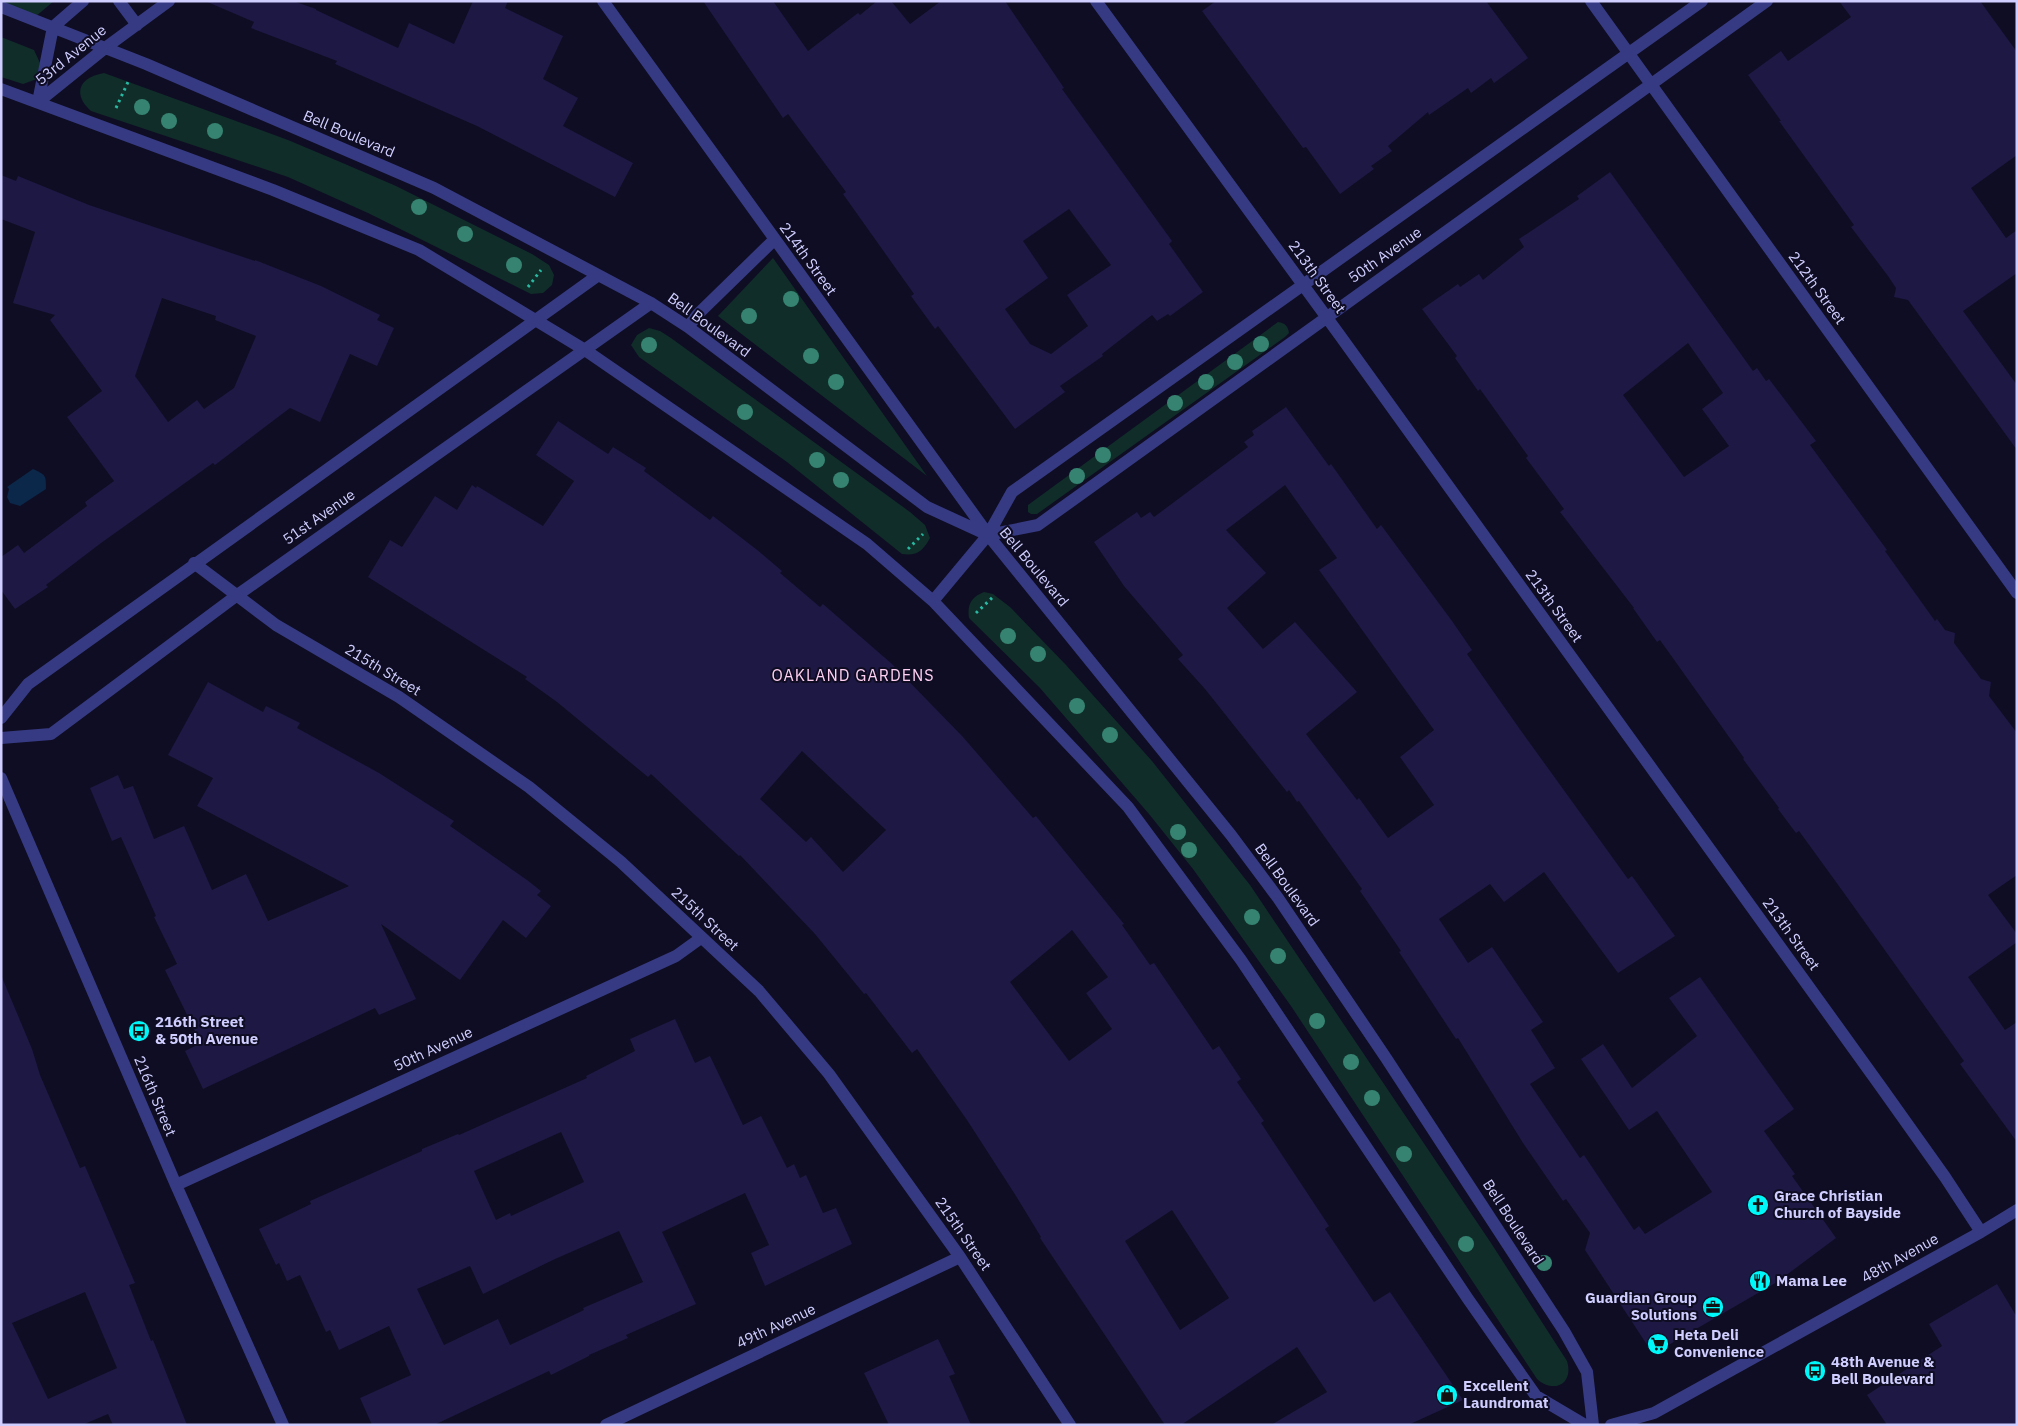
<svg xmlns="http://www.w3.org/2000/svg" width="2018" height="1426" font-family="'IBM Plex Sans',sans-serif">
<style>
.green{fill:#102d29}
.water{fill:#0b2749}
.building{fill:#1d1844;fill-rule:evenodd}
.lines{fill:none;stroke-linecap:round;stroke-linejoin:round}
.path{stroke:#29b8a2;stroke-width:3;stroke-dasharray:2.5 4;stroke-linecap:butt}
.minor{stroke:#363a83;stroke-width:12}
.tree{fill:#368372}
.labels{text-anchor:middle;stroke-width:4;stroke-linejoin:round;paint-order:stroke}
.street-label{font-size:15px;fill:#cfceff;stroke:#0f0d23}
.poi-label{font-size:15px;font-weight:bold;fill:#cfceff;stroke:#0f0d23;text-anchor:start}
.neighbourhood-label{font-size:16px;letter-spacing:1px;fill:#ffd0f2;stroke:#0f0d23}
</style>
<rect width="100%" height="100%" fill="#0f0d23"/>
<!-- green -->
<path class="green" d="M1 1H54L35 17Z
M1 37 34 50 40 63 37 79 23 84 1 77Z
M104 73 288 140 345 164 396 186 532 254 549 265 554 275 552 285 543 293 531 294 368 213 288 177 91 111C72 94 79 77 104 73Z
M773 258 927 476 718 316Z
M1278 322C1285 323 1288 326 1289 333L1285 337 1037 514H1031L1028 512V505Z
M649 328 660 331 671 338 910 512 925 525 930 538C923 551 917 556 902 554L787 462 639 357 631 345 637 335Z
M984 592 993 594 1010 607 1066 665 1152 761 1250 885 1491 1243 1567 1361C1574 1384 1554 1394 1537 1379L1291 1006 1193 869 1149 814 1040 688 969 618C967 605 971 597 984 592Z"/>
<!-- water -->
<path class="water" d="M33 469C46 475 46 475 46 489L20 506 10 503 7 497 9 489 7 487Z"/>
<!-- building -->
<path class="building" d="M205 1H293L316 9V10L398 48 409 23 454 44 473 1H508L505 8 563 36 543 79 578 98 563 126 633 163 615 197 477 126 335 64 337 61 251 28 254 22Z
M703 1H773L808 51 858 13 860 15 877 1H891L910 24 941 1H1005L1064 88 1062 89 1172 241 1169 244 1203 292 1170 316 1168 314 1157 321 1152 315 1102 354 1103 356 1060 386 1065 392 1015 429 938 326 935 329 911 296 914 294 843 194 846 192 788 114 783 118ZM1069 209 1111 265 1067 295 1088 326 1051 354 1030 344 1005 309 1048 278 1023 241Z
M1216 1H1486L1528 58 1494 83 1491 78 1471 93 1468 88 1429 115 1428 112 1388 146 1392 151 1371 166 1374 169 1340 194 1306 147 1303 148 1202 11Z
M1839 1H1980L2017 52V155L1971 188 2006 238 2017 230V273L1963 311 2017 385V450L1908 300 1894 297 1896 288 1888 276 1851 227 1854 225 1779 121H1781L1748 75 1781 51 1788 61 1851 17Z
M1610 172 1753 371 1757 368 1766 381 1769 379 1816 441 1810 445 1887 550 1885 551 1935 621 1937 619 1945 630 1955 633 1954 643 1981 679 1991 682 1989 696 2017 733V875L1988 895 2017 934V942L1968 977 2005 1030 2017 1022V1142L1960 1064 1964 1061 1844 893 1799 831 1796 833 1778 809 1779 808 1743 759 1744 758 1660 640 1657 642 1633 608H1634L1560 512 1564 509 1526 458 1528 456 1480 389 1478 391 1455 358 1457 356 1422 309 1458 284 1460 287 1479 274 1483 280 1524 247 1519 239 1579 199 1577 196ZM1688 343 1723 393 1702 409 1729 446 1684 477 1623 395Z
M1 175 16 181 18 176 89 205 255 261V260L321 286 380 315 377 320 394 328 377 366 350 354 320 422 290 408 215 465 213 463 101 543 46 585 48 587 15 609 1 590V557L18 545 24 553 87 506 85 502 114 481 67 417 102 391 50 320 55 315 13 303 35 232 1 219ZM162 298 216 316 215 320 256 336 234 388 204 409 197 400 168 422 135 376Z
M1286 407 1329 466 1331 464 1377 529 1381 525 1452 621 1472 650 1467 654 1519 728 1628 879 1632 876 1675 936 1618 973 1544 872 1504 902 1490 884 1439 919 1468 963 1492 947 1543 1022 1531 1030 1555 1068 1530 1084 1580 1158 1584 1155 1634 1230 1639 1226 1645 1234 1712 1192 1657 1111 1629 1130 1581 1059 1603 1044 1632 1088 1697 1036 1669 998 1700 977 1794 1109 1764 1131 1795 1174 1792 1176 1836 1238 1777 1282 1653 1354 1585 1250 1590 1233 1566 1199 1563 1201 1523 1143 1458 1038 1456 1039 1399 952 1401 951 1360 891 1362 889 1299 801 1297 802 1289 790 1287 792 1205 689 1178 659 1183 655 1124 586 1094 542 1137 512 1141 518 1150 512 1154 517 1248 447 1244 442 1254 435 1252 431ZM1285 485 1337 558 1319 570 1434 730 1400 757 1434 805 1388 838 1359 798 1357 800 1306 734 1357 692 1295 622 1263 649 1227 608 1266 573 1226 530Z
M558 421 608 454 613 447 646 468 644 471 710 520 713 516 756 549 782 571 780 573 820 607 823 604 892 664 963 737 1033 818 1036 816 1124 924 1122 925 1150 965 1154 963 1213 1050 1219 1046 1241 1079 1237 1082 1264 1121 1261 1123 1329 1226 1325 1229 1374 1302 1390 1292 1463 1400 1408 1425H1271L1327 1392 1297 1347 1181 1425H1165L1040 1238 1041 1237 1016 1196 967 1120 917 1049 912 1053 866 993 864 994 815 934 740 855 739 856 651 774 648 777 557 702 525 679 527 677 368 577 390 540 402 547 435 496 457 510 472 485 476 488 477 486 543 526 574 481 536 455ZM802 751 886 830 843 872 811 837 806 842 760 799ZM1072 930 1108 977 1086 993 1112 1029 1069 1061 1010 982ZM1172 1210 1229 1298 1180 1330 1125 1241Z
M208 682 263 712 266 706 300 723 297 728 379 773 454 821 450 826 527 880 541 891 537 895 551 906 526 938 503 920 460 980 381 924 416 999 379 1015 375 1008 203 1089 185 1051 197 1045 191 1032 195 1031 165 970 177 964 154 917 156 916 121 837 112 841 90 788 118 775 124 789 133 786 154 839 184 826 212 890 246 874 268 921 349 886 197 806 213 778 168 755Z
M1 975 32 1049 40 1075 80 1168 85 1166 135 1283 129 1285 151 1341 153 1340 187 1425H113L108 1414 82 1425H1ZM85 1292 117 1368 48 1399 12 1323Z
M675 1019 695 1063 710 1056 743 1125 761 1116 787 1168 794 1164 800 1178 806 1175 823 1213 836 1208 852 1244 765 1286 751 1253 769 1245 745 1193 662 1232 696 1304 626 1335 628 1338 589 1355V1356L551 1375 549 1371 434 1425H372L360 1398 411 1375 389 1326 339 1350 330 1330 326 1332 300 1275 287 1281 279 1263 276 1265 259 1229 311 1204 310 1201 422 1151V1149L458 1134 459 1135 587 1078 586 1076 635 1051 630 1039ZM561 1132 584 1182 511 1216 510 1213 496 1220 474 1171ZM619 1231 643 1282 583 1308 584 1310 510 1345 498 1319 444 1345 417 1289 470 1266 483 1294 555 1259Z
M1997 1284 2017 1317V1425H1887L1867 1395 1942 1346 1929 1324Z
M938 1339 955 1374 949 1376 971 1425H889L864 1373Z"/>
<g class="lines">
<!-- path -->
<path class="path" d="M116 108 128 82
M528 287 541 270
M908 549 923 534
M976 613 994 596"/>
<!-- minor -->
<path class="minor" d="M119 1 137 25
M603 1 987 533
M1096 1 1341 337 1881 1087 1945 1177 1981 1232
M1591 1 2017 593
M1 7 146 64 434 188 651 303 688 327 927 507 988 535 1231 835 1278 898 1386 1058 1564 1331 1587 1372 1593 1425
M1 89 273 190 419 250 585 350 867 544 933 601 1128 807 1241 960 1468 1299 1536 1396 1585 1425
M38 102 105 48 169 1
M38 102 53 27 83 1
M688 327 698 314 774 240
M988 535 1038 525 1767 1
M194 563 276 625 399 697 529 787 621 862 759 991 829 1074 960 1257 1070 1425
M933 601 988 535 1012 492 1702 1
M1 718 28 684 597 276
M1 738 51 734 236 596 651 303
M1 778 176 1185 283 1425
M176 1185 676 956 701 938
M606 1425 960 1257
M1611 1425 1654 1413 1981 1232 2017 1210"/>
</g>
<!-- trees -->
<g class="tree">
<circle cx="142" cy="107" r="8"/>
<circle cx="169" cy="121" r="8"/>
<circle cx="215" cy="131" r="8"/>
<circle cx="419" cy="207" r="8"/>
<circle cx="465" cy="234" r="8"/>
<circle cx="514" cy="265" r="8"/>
<circle cx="791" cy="299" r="8"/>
<circle cx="749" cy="316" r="8"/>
<circle cx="1261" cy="344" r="8"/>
<circle cx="649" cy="345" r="8"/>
<circle cx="811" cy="356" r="8"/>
<circle cx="1235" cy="362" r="8"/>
<circle cx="836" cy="382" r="8"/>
<circle cx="1206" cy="382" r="8"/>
<circle cx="1175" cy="403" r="8"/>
<circle cx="745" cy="412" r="8"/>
<circle cx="1103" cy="455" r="8"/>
<circle cx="817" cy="460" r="8"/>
<circle cx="1077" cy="476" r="8"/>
<circle cx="841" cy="480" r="8"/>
<circle cx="1008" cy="636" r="8"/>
<circle cx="1038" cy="654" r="8"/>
<circle cx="1077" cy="706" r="8"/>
<circle cx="1110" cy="735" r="8"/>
<circle cx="1178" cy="832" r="8"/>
<circle cx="1189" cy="850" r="8"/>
<circle cx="1252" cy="917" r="8"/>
<circle cx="1278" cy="956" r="8"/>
<circle cx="1317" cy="1021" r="8"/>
<circle cx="1351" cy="1062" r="8"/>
<circle cx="1372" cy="1098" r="8"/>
<circle cx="1404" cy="1154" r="8"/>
<circle cx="1466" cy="1244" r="8"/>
<circle cx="1544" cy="1263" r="8"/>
</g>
<!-- icons -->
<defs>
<g id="bus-disc" transform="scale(1.125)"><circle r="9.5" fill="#00f7f9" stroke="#0f0d23"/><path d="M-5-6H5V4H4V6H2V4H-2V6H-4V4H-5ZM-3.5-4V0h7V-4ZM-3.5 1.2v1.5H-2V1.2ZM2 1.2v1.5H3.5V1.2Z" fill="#111"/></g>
<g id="church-disc" transform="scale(1.125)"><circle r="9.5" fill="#00f7f9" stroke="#0f0d23"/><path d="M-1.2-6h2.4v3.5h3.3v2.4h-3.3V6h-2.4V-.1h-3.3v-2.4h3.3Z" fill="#111"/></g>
<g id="restaurant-disc" transform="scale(1.125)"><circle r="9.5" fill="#00f7f9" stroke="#0f0d23"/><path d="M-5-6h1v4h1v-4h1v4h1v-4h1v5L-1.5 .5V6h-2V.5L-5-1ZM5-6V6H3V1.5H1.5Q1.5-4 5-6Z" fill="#111"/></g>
<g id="office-disc" transform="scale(1.125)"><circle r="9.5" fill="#00f7f9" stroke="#0f0d23"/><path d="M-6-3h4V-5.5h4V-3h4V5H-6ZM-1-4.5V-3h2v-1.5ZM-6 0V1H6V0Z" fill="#111"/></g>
<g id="supermarket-disc" transform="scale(1.125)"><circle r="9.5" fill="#00f7f9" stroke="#0f0d23"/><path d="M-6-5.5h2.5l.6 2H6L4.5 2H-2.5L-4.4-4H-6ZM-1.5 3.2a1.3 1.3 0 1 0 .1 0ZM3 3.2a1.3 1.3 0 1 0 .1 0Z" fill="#111"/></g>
<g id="shop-disc" transform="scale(1.125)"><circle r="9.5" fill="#00f7f9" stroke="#0f0d23"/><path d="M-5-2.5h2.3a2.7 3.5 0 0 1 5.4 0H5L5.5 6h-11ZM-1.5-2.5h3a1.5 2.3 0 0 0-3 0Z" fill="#111"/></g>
</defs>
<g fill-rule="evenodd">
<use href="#bus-disc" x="139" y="1031"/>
<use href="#church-disc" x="1758" y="1205"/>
<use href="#restaurant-disc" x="1760" y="1281"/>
<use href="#office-disc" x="1713" y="1307"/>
<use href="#supermarket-disc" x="1658" y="1344"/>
<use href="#bus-disc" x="1815" y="1371"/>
<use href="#shop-disc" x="1447" y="1395"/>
</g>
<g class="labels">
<!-- street labels -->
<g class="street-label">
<text transform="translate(71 55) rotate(-39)" y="5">53rd Avenue</text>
<text transform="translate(349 134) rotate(23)" y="5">Bell Boulevard</text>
<text transform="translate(1385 255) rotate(-35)" y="5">50th Avenue</text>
<text transform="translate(808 259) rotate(54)" y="5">214th Street</text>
<text transform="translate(1317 277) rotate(54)" y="5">213th Street</text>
<text transform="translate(1817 288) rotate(54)" y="5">212th Street</text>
<text transform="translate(709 325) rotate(36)" y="5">Bell Boulevard</text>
<text transform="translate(319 517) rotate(-35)" y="5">51st Avenue</text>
<text transform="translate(1034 567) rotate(50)" y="5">Bell Boulevard</text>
<text transform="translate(1554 606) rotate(54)" y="5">213th Street</text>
<text transform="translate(383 670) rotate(31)" y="5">215th Street</text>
<text transform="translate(1287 885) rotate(54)" y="5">Bell Boulevard</text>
<text transform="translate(705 919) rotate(43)" y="5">215th Street</text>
<text transform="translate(1791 934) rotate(54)" y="5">213th Street</text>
<text transform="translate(433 1049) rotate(-25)" y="5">50th Avenue</text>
<text transform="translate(155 1096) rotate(67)" y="5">216th Street</text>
<text transform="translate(1513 1222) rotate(57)" y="5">Bell Boulevard</text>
<text transform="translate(963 1234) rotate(55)" y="5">215th Street</text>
<text transform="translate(1900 1258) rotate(-29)" y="5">48th Avenue</text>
<text transform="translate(776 1326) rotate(-25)" y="5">49th Avenue</text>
</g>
<!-- poi labels -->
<g class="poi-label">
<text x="155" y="1027">216th Street<tspan x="155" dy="17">&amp; 50th Avenue</tspan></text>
<text x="1774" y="1201">Grace Christian<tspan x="1774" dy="17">Church of Bayside</tspan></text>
<text x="1776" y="1286">Mama Lee</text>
<text x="1697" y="1303" text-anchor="end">Guardian Group<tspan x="1697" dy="17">Solutions</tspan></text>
<text x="1674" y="1340">Heta Deli<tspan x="1674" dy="17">Convenience</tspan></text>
<text x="1831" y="1367">48th Avenue &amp;<tspan x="1831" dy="17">Bell Boulevard</tspan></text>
<text x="1463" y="1391">Excellent<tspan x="1463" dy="17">Laundromat</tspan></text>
</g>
<!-- neighbourhood labels -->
<g class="neighbourhood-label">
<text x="853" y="681">OAKLAND GARDENS</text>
</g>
</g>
<!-- border -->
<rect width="2018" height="1426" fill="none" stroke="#cfceff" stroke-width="5"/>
</svg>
